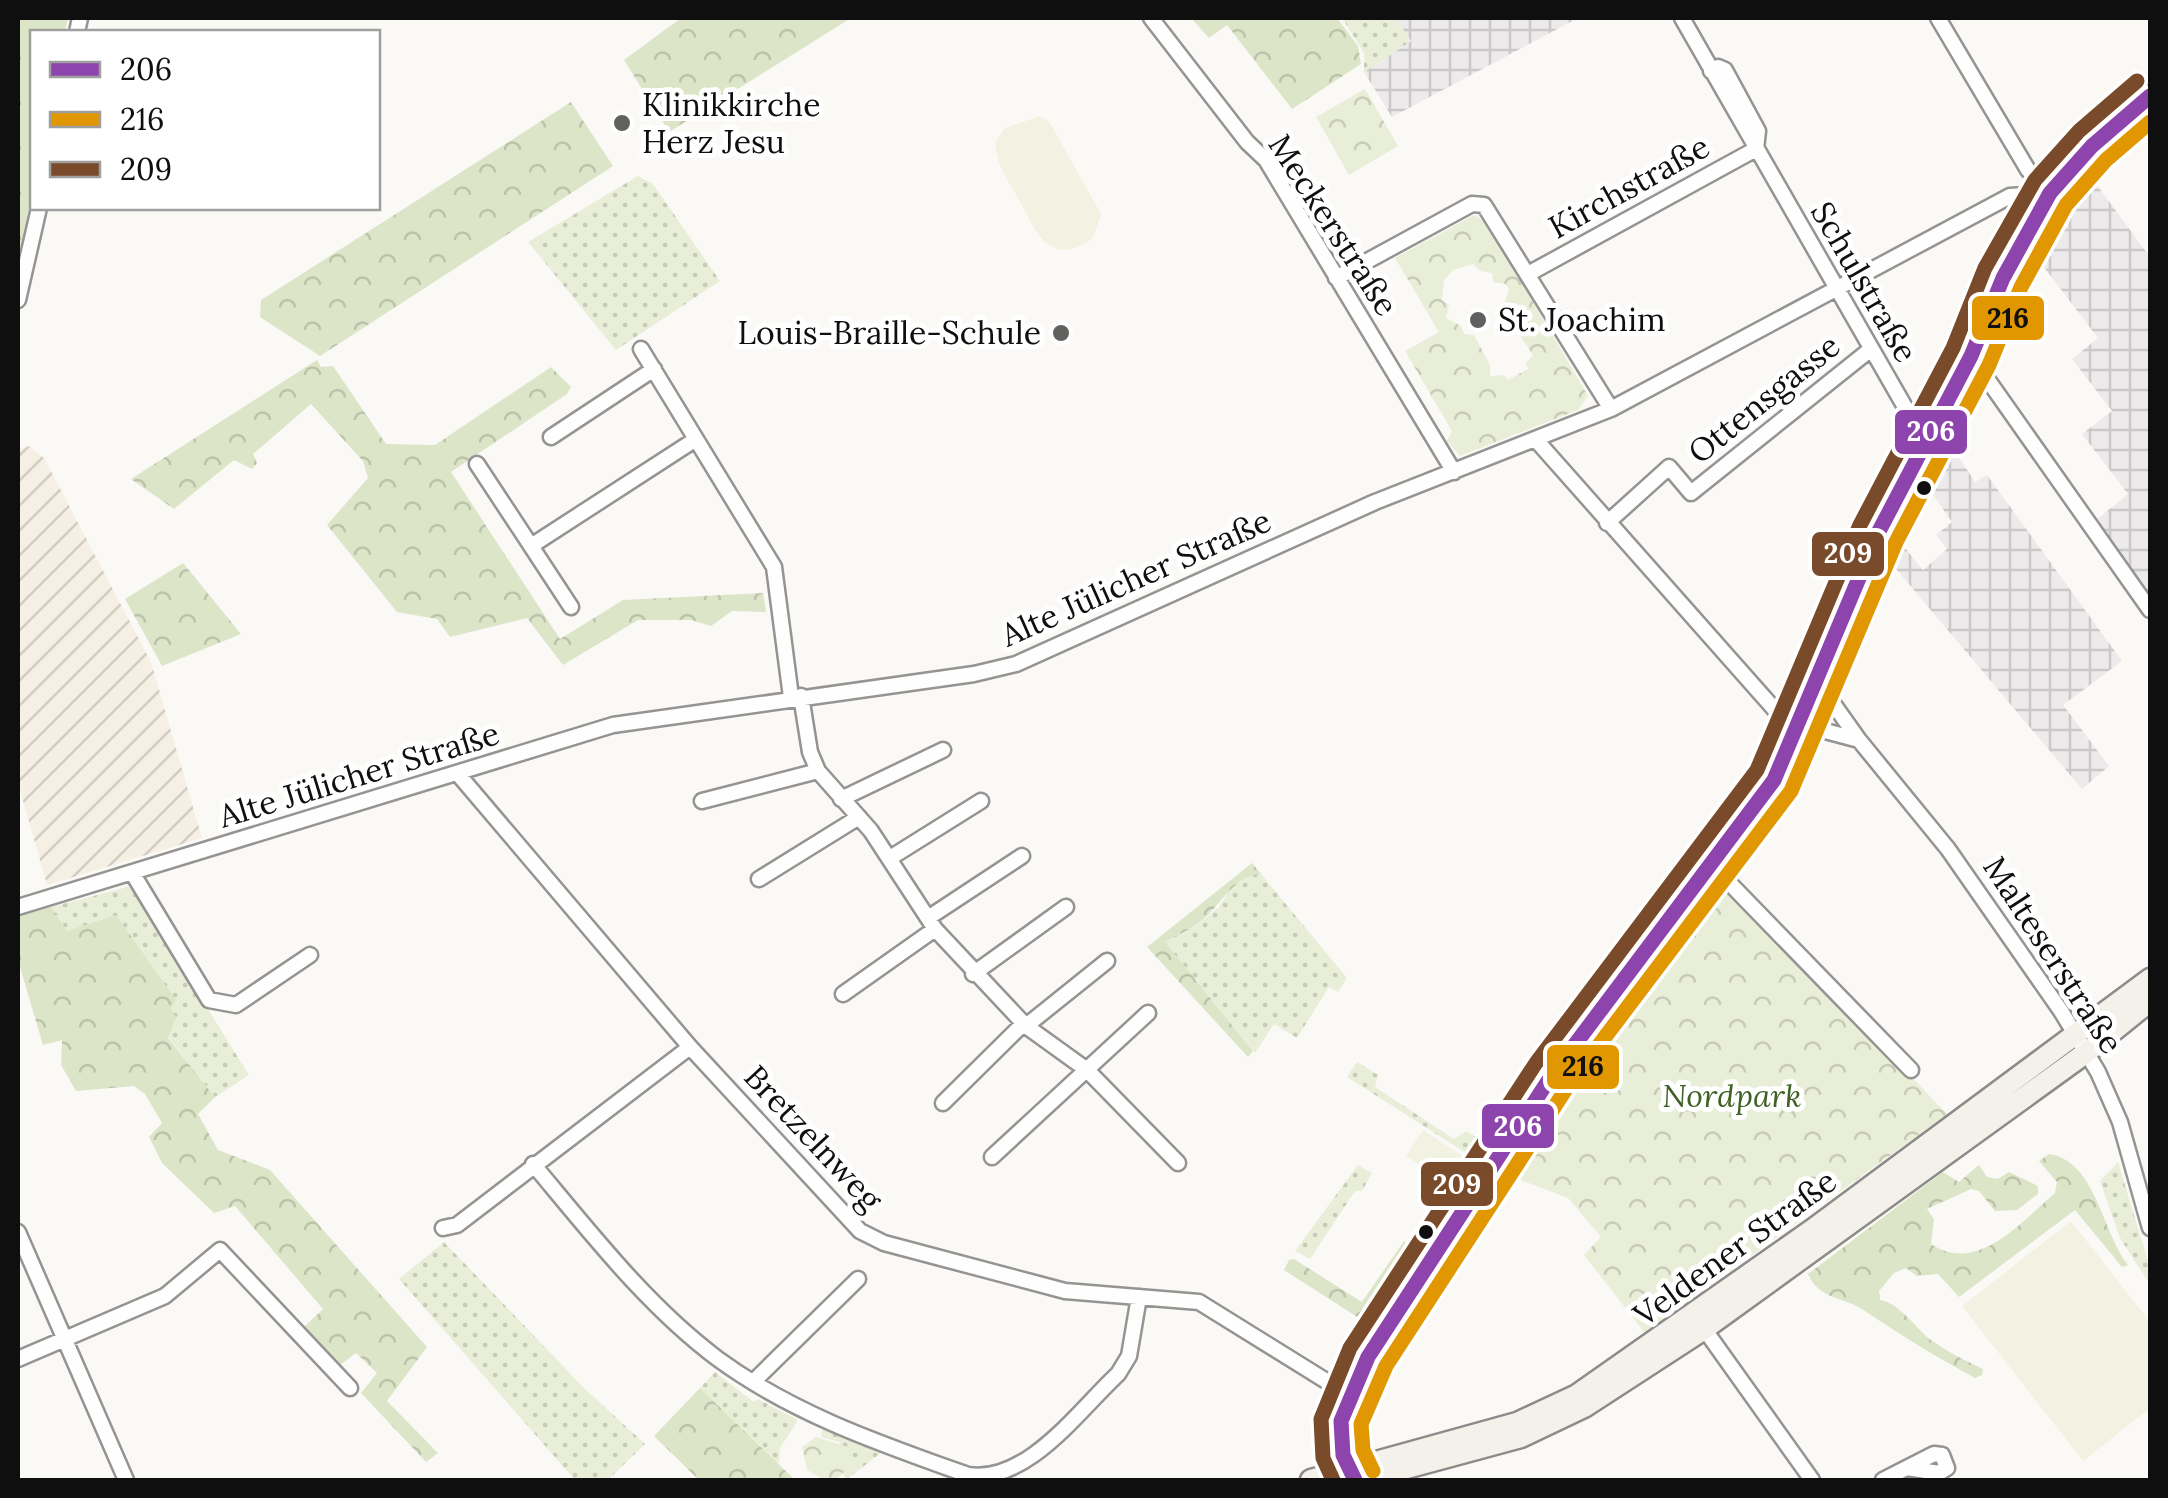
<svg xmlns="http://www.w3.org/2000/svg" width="2168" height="1498" font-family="Lora,serif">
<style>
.industrial{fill:url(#industrial-grid)}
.farmland{fill:url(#farmland-furrows)}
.grass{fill:url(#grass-dots)}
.forest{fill:url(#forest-crowns)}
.park{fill:url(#park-crowns);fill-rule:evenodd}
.pitch{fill:#f1f2e1}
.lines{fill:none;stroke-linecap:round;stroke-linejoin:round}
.street-casing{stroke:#959493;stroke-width:19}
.secondary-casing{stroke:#8c8b8a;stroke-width:25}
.street{stroke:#fefefe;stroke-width:14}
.secondary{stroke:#f4f1eb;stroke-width:20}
.bus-1-casing{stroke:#fff;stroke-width:22}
.bus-2-casing{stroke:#fff;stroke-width:22}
.bus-3-casing{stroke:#fff;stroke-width:22}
.bus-1{stroke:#8e44ad;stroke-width:15}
.bus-2{stroke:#e09702;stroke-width:15}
.bus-3{stroke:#7a4b2a;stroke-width:15}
.poi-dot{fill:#626160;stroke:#fff;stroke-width:4}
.bus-dot{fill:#0f0f0f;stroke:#fff;stroke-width:4}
.labels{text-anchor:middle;stroke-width:10;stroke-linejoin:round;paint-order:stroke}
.poi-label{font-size:32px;fill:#0f0f0f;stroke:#fff;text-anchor:start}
.street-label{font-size:32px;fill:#0f0f0f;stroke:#fff}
.park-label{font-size:32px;font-style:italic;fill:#3f6126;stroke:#fff}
.line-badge{stroke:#fff;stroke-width:4}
.badge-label{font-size:28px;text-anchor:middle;font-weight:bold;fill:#fff}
.pale-badge-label{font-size:28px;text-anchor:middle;font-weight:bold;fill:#111}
</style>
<defs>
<pattern id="industrial-grid" width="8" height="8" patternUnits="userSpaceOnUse" patternTransform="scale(2.5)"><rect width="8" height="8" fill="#edeaec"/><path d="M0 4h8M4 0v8" fill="none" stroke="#cac8c9"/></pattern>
<pattern id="farmland-furrows" width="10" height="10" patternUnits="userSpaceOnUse" patternTransform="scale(2.5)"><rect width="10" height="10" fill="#f6f0e4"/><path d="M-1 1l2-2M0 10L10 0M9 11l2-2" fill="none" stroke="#d2cdc2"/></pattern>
<pattern id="grass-dots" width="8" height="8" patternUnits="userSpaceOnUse" patternTransform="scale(2.5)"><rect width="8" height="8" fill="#e9eed8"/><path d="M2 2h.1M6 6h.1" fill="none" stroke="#c7cbb8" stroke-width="1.8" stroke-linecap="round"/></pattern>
<pattern id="forest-crowns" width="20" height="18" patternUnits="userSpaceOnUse" patternTransform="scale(2.5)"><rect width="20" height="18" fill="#dce5c7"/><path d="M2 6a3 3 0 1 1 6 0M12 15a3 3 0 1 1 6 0" fill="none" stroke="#bcc3aa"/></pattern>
<pattern id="park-crowns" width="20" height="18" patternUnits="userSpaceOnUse" patternTransform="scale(2.5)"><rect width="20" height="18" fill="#e9eed8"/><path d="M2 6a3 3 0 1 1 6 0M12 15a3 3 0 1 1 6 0" fill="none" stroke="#c7cbb8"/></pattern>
</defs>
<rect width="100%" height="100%" fill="#fbf9f6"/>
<!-- industrial -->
<path class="industrial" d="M1395 18H1578L1392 117 1364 72 1411 41Z
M2088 173 2150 257V593L2095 521 2128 494 2082 434 2112 411 2072 359 2098 338 2030 249Z
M1943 434 1960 443 1956 453 1975 482 1987 475 2122 661 2063 705 2109 766 2082 789 1881 551 1892 532 1923 570 1947 549 1936 535 1952 522 1922 479Z"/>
<!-- farmland -->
<path class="farmland" d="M29 446 44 458 151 662 202 838 47 885 18 783V450Z"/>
<!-- grass -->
<path class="grass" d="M1342 18H1395L1411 41 1364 72V53Z
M638 176 653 184 720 281 616 350 528 242Z
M1252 874H1261L1347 978 1338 992 1329 987 1297 1038 1274 1024 1255 1053 1164 941 1196 926 1219 907 1231 887Z
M131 886 249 1075 215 1097 168 1037 176 1018 67 931 51 907Z
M1357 1062 1378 1075 1375 1087 1454 1139 1466 1131 1485 1143 1474 1158 1347 1077Z
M2118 1162 2150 1268V1285L2120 1238 2100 1181Z
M1358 1165 1372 1173 1362 1191H1355L1310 1259 1295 1251Z
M444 1242 585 1389 645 1444 608 1480H575L399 1279Z
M715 1372 754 1402 758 1399 798 1420 780 1448 779 1464 700 1388Z
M823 1427 883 1450 882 1452 846 1480 843 1473 852 1464 839 1442 821 1437Z"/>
<!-- forest -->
<path class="forest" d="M18 18H68L65 32H32V194L18 258Z
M681 18H851L669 132 624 60Z
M1191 18H1337L1358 46 1361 64 1292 109 1227 25 1209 38Z
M571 102 613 166 320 356 260 317 261 300Z
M317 360 321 367 333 366 386 444 435 445 551 367 571 387 567 394 451 472 560 639 623 600 763 593 766 612 732 611 711 626 691 620H638L563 665 527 618 450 637 437 619 397 612 327 525 368 478 363 461 311 404 253 454 257 463 252 469 234 460 174 509 131 479Z
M183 563 241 634 162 666 125 599Z
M1252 863 1261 874C1234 874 1220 907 1200 922 1190 930 1176 935 1165 942L1253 1051 1248 1057 1147 947Z
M51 907 67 931 116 915 176 1000 171 1008 176 1018 168 1038 215 1097 198 1114 218 1150 270 1170 427 1347 387 1401 438 1453 426 1462 361 1393 377 1373 356 1353 339 1366 303 1328 323 1309 235 1206 214 1213 162 1163 149 1137 162 1123 145 1094 134 1086 76 1091 61 1065 62 1040 43 1045 18 960V916Z
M2049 1154C2096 1161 2102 1232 2128 1265L2122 1267 2075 1210 1959 1297 1938 1274 1917 1276 1906 1268 1894 1273 1879 1291 1880 1300C1900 1303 1916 1329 1932 1341 1949 1352 1965 1361 1983 1369L1982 1375 1975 1378C1936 1357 1901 1335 1865 1311 1844 1296 1820 1301 1808 1274L1943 1172 1959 1182 1979 1165 1987 1177 1998 1179 2009 1172 2038 1186V1194L2017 1210 1995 1211 1979 1191 1971 1189 1927 1209 1934 1219 1931 1244C1978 1275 2021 1222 2055 1193L2057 1182 2039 1161Z
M1404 1241 1415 1248 1365 1322 1284 1270 1289 1260 1294 1259 1362 1302Z
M700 1388 795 1480H699L654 1436Z"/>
<!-- park -->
<path class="park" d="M1365 89 1398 146 1349 175 1316 117Z
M1474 215 1487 223 1588 396 1578 410 1460 456 1447 441 1452 431 1405 351 1439 332 1395 258ZM1473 264 1480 271 1492 273 1493 282 1506 284 1509 290 1505 301 1510 307 1507 317 1533 355 1526 363 1528 369 1508 380 1504 375 1490 376V365L1474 335 1464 334 1461 326 1446 318 1449 305 1442 300 1444 280 1453 270Z
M1720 878 1947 1114 1645 1333 1584 1255 1601 1237 1568 1198 1505 1174 1641 977Z
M816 1437 848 1447 852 1464 836 1480H824L807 1470 802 1447Z"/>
<!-- pitch -->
<path class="pitch" d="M1040 116 1050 123 1101 214 1093 238C1049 269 1037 233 1018 198 1010 184 1000 170 997 155L995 143 1005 128Z
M1423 1130 1464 1157 1447 1183 1406 1156Z
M2071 1221 2150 1322V1408L2083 1461 1962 1306Z"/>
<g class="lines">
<!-- street casing -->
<g class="street-casing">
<path id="street" d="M1151 18 1247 142 1266 160 1454 472
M1682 18 1925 442
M1938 18 2028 170 2050 193
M77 32 80 18
M1711 71 1718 67 1725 70 1758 131 1756 149
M1528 274 1756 149
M1336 278 1472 204 1484 205 1611 409
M18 300 39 208
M641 349 774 567 791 697
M1971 356 2150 610
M551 437 654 369
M1537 441 1784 720 1859 740 1948 849 2061 1011 2098 1072 2120 1122 2150 1228
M477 464 531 546
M1607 523 1669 467 1691 493 1871 349
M571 607 531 546 693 441
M1815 678 1859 740
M801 696 810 752 818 771 871 831 935 929 1026 1026 1087 1070 1178 1163
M458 774 690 1047 860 1231 884 1243 1065 1291 1199 1302 1352 1397
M841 799 943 750
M702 801 818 771
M890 858 981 801
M1710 863 1911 1070
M133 874 209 1000 236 1005 310 955
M759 879 859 817
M18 907 613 725 974 674 1016 664 1375 502 1611 409 2010 196 2050 193
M928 918 1022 856
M973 974 1066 907
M843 994 935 929
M1026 1026 1107 961
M943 1103 1024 1023
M992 1157 1148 1013
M533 1164C590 1232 647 1306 718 1359 793 1414 881 1444 968 1475 1027 1484 1079 1410 1118 1374L1129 1356 1139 1297
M443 1228 457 1225 690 1047
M18 1232 126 1480
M1700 1323 1812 1480
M18 1359 165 1296 220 1250 350 1388
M753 1382 858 1279
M1883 1480 1934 1454 1942 1455 1947 1468 1939 1473 1907 1468"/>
</g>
<!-- secondary casing -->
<g class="secondary-casing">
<path id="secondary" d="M1351 1466 1358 1441 1352 1397
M1311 1480 1517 1423 1577 1395 1812 1230 2150 979
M1355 1480 1343 1455 1341 1421 1368 1357 1552 1075 1774 780 1878 533 1971 356 2003 278 2050 193 2092 146 2150 96
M1362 1480 1521 1437 1584 1407 1704 1329 2087 1052 2150 1001"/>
</g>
<!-- street -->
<use href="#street" class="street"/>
<!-- secondary -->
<use href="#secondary" class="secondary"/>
<!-- bus-1 casing -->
<g class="bus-1-casing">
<path id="bus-1" d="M1355 1480 1343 1455 1341 1421 1368 1357 1552 1075 1774 780 1878 533 1971 356 2003 278 2050 193 2092 146 2150 96"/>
</g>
<!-- bus-2 casing -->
<g class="bus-2-casing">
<path id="bus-2" d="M1373 1471 1363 1450 1361 1424 1386 1366 1568 1086 1791 791 1896 542 1989 365 2021 287 2066 205 2106 160 2150 122"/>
</g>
<!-- bus-3 casing -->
<g class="bus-3-casing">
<path id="bus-3" d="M1333 1480 1323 1458 1321 1419 1350 1348 1536 1063 1757 770 1860 525 1953 348 1985 268 2035 180 2079 131 2137 81"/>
</g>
<!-- bus-1 -->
<use href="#bus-1" class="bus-1"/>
<!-- bus-2 -->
<use href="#bus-2" class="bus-2"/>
<!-- bus-3 -->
<use href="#bus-3" class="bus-3"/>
</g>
<!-- markers -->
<g class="poi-dot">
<circle cx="622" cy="123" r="10"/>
<circle cx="1478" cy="320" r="10"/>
<circle cx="1061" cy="333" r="10"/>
</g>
<g class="bus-dot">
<circle cx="1924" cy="488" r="9"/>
<circle cx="1426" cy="1232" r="9"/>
</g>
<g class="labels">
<!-- poi labels -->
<g class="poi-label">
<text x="642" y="116">Klinikkirche<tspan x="642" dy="37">Herz Jesu</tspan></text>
<text x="1498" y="331">St. Joachim</text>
<text x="1041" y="344" text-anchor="end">Louis-Braille-Schule</text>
</g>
<!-- street labels -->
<g class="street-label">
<text transform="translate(1629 187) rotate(-29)" y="11">Kirchstraße</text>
<text transform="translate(1333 225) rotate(57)" y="11">Meckerstraße</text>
<text transform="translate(1864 282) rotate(60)" y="11">Schulstraße</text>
<text transform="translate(1764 399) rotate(-39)" y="11">Ottensgasse</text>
<text transform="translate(1136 578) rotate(-24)" y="11">Alte Jülicher Straße</text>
<text transform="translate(359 775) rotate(-17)" y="11">Alte Jülicher Straße</text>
<text transform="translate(2053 955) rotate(57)" y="11">Malteserstraße</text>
<text transform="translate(813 1138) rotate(47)" y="11">Bretzelnweg</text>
<text transform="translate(1735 1248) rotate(-36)" y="11">Veldener Straße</text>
</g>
<!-- park labels -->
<g class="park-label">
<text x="1732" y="1107">Nordpark</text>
</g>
</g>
<g class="line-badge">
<rect x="1970" y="294" width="76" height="48" rx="10" fill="#e09702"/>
<rect x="1893" y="408" width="76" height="48" rx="10" fill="#8e44ad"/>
<rect x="1810" y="530" width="76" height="48" rx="10" fill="#7a4b2a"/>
<rect x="1545" y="1043" width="76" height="48" rx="10" fill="#e09702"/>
<rect x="1480" y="1102" width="76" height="48" rx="10" fill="#8e44ad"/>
<rect x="1419" y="1160" width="76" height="48" rx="10" fill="#7a4b2a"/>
</g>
<g class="badge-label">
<text x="1931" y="441">206</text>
<text x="1848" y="563">209</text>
<text x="1518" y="1136">206</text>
<text x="1457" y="1194">209</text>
</g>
<g class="pale-badge-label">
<text x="2008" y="328">216</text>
<text x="1583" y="1076">216</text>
</g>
<!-- border -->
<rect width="2168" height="1498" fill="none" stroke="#0f0f0f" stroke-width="40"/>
<!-- legend -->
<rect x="30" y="30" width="350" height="180" fill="#ffffff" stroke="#9f9f9f" stroke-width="2.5"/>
<rect x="50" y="62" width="50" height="15" fill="#8e44ad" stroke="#9f9f9f" stroke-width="2.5"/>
<text x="120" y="80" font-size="30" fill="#0f0f0f">206</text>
<rect x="50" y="112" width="50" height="15" fill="#e09702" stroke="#9f9f9f" stroke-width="2.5"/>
<text x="120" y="130" font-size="30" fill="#0f0f0f">216</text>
<rect x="50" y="162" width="50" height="15" fill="#7a4b2a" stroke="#9f9f9f" stroke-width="2.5"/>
<text x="120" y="180" font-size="30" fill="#0f0f0f">209</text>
</svg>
